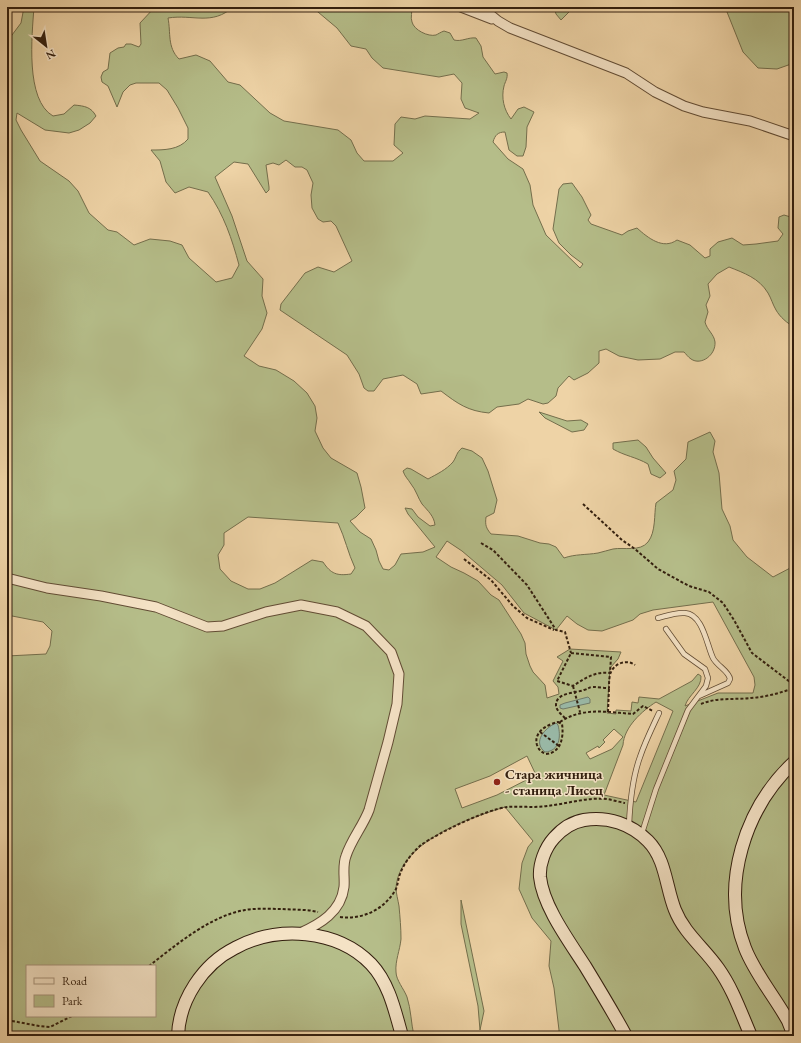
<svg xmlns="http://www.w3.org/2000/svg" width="801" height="1043" font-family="'EB Garamond',serif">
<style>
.green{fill:#b5bd89;stroke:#746e4c;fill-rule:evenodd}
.water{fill:#99b8a6;stroke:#707b69}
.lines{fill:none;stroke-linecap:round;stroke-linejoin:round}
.lane-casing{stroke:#624c34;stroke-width:6}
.street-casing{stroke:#624c34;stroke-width:11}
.secondary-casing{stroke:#331f0e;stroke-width:14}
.path{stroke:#331f0e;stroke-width:2;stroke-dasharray:3 2;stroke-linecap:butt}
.lane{stroke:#f4e2c5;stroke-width:4.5}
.street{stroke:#f4e2c5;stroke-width:9}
.secondary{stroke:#f4e2c5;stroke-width:12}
.poi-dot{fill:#8f2418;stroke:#f4e2c5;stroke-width:1.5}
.labels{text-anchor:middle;stroke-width:3;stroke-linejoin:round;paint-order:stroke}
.poi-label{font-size:14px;font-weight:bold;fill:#331f0e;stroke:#f4e2c5;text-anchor:start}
</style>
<rect width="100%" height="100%" fill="#eed3a6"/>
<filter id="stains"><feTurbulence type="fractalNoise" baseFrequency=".005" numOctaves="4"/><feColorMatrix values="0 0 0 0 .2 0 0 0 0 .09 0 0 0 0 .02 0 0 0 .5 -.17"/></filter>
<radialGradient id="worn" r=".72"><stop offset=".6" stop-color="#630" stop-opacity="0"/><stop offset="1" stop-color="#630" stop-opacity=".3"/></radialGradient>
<!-- green -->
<path class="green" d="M24 7H34C32 35 25 100 53 116L64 114 74 105C85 106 91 107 96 116L90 123 79 130 69 133 45 130 17 113 16 120 21 130 40 161 69 181 78 191 89 213 108 230 117 232 134 245 150 239 170 241 182 245 189 258 216 282 232 278 239 265C232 239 224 215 208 192L189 187 175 193 166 182 160 161 151 150C164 150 179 150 188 139V128L178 108 167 90 159 83H136L130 85 123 92 117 107 108 86 102 82 101 77 103 72 108 69 110 53 118 48 124 47 126 44H131L139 47 141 44 140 23 155 7H233C212 26 193 14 168 18 171 33 167 47 179 59L196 55 210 61 228 82 240 85 270 113 284 121 338 130 351 140 357 153 364 161H393L403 153 394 145 395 124 401 117 415 119 425 116 470 119 479 113 465 108 461 99 462 83 454 74 439 77 383 68 372 58 366 49 351 46 337 28 312 7H411C413 12 410 17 412 22 414 30 428 37 436 35 438 34 441 32 444 31L450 33 454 40C462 42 468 37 476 38L481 46 483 57 495 74 504 72 507 73C508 78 505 82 504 86 501 98 504 110 511 119L518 109 524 107 534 112 527 127 526 147 523 156H517L509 150 505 132C498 132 495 135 493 142L508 159 523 169 530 185 533 205 546 235 580 268 583 264 571 255 559 243 553 229 559 189 563 184 572 183 582 197 591 215 588 220 591 224 622 235 628 231 637 228C648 238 663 250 677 240L690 245 705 258 710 256V249L718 242 732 238 743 245 756 244 778 241 783 234 778 228 779 217 784 215 794 218V327C787 323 780 317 776 310 773 305 771 298 768 293 759 278 744 273 729 267L717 274 708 284 710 296 706 305 708 312 705 322C707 330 714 334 715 342 716 355 701 366 691 359 688 357 686 354 684 352H675L660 359 638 360 619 356 606 349 599 351V363L588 373 574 380 569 376 558 388 556 396 548 403 543 404 528 399 519 404 497 407 489 413C468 411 458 404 441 391L421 394 417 384 403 375 383 379 374 391H368L364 388 359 374 347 355 280 310 281 304 305 273 318 267 334 272 352 261 336 226 331 221 323 222 318 219 312 208 311 195 313 183 307 170 302 167H295L286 160 279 165 273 163 266 165 269 187V190L266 193 248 164 234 162 215 177 232 216 247 261 263 279 262 296 267 313 262 329 244 356 259 366 276 370 294 381 307 393 315 406 317 418 315 431 323 448 331 458 357 473 361 487 365 508 356 517 350 521 360 532 371 539 376 550 379 561 383 569 389 570 395 565 401 554 423 552 435 547 408 514 405 508 412 509 418 517 430 526 435 525C434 516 428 511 422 504 418 498 416 490 411 484 408 479 405 477 403 471L407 468 411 469 428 479C437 474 446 470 453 462 457 456 456 453 462 448L472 451 482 458 488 471 497 500 494 513 486 517C485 525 486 528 491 534L518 536 540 543 549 544 556 547 564 558C575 554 586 555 598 553 603 552 608 550 613 549 624 547 640 552 648 542 656 532 654 514 656 503L673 490 676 480 674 471 686 459 688 442 710 432 715 441 713 452 719 473 722 509 730 526 733 540 747 557 773 577 794 566V1036H559V1030L554 988 549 966 551 941 532 918 519 889 522 863 528 847 533 841 505 807C469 818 399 842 396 888 396 893 398 900 399 906 400 917 401 928 401 939 400 950 395 961 396 972 396 980 404 989 407 997 411 1009 411 1023 414 1036H7V656L46 654 50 646 52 631 43 622 7 615V28L9 39 21 23ZM248 517 338 523C345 538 348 553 355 568L351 574C337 576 331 574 323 562L312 560 275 583 260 589H248L231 581 220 569 218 555 224 545V533ZM447 541 462 551 502 585 524 613 556 630 567 616 577 624 588 630 602 631 633 620 640 614 653 610 713 602 754 677 755 685 753 693H718L685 706C688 695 702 688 701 676L698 674 692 681 659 699 639 697 638 703 632 702 631 711 616 710V714L607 713 610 668 618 659 621 652 570 649 557 657 563 661 553 681 558 687 559 694 547 698 545 685 533 672 530 666 526 654 525 643 521 634 499 600 491 595 478 581 464 573 451 567 436 557ZM656 702 673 711 636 802 604 795 623 745C624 727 642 711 656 702ZM614 729 623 737 612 749 590 759 586 753 598 746 599 748 605 742 603 740ZM527 756 536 775 497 795 462 808 455 789 490 776ZM27 966H155V1016H27Z
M554 7H572L573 8 561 20 556 14Z
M725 7H794V63L777 69 758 68 743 52Z
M539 412 567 421 581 420 588 424 584 430 572 432 545 418Z
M638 440 646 447 653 458 666 473 660 478 651 474 648 464C636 457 625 456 613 449V443Z
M461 900 484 1011 480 1030 478 1006 461 924Z"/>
<!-- water -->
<path class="water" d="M588 697 590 699V703L563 709 560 708V705L565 703Z
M556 723 558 725C561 736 560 751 545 752 532 742 545 728 556 723Z"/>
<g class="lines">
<!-- lane casing -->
<g class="lane-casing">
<path id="lane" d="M658 618C666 616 676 612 685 613 703 614 707 646 713 658 717 666 729 671 730 679L728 683 699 696
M629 825C630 802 632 779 640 757 645 742 652 728 659 713
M642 833 656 789 688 710 706 686 708 678 705 669 684 654 666 629"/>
</g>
<!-- street casing -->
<g class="street-casing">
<path id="street" d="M461 7 492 19
M481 7 498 21 510 28 626 73 655 92 684 106 703 112 750 121 794 136
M7 578 47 588 101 596 156 607 207 627 223 626 266 612 301 605 337 612 366 626 391 652 399 674 397 704 388 742 369 810C363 826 351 840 346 856 342 866 345 877 344 887 341 912 320 924 300 933"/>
</g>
<!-- secondary casing -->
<g class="secondary-casing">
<path id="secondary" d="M178 1036C179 1000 203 964 235 948 277 925 337 929 371 964 389 983 395 1011 402 1036
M626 1036C613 1012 599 989 585 966 569 941 543 906 540 877 539 864 545 848 554 838 562 829 572 822 584 820 608 816 631 824 648 841 666 859 666 888 675 910 684 933 704 948 718 968 733 989 741 1013 751 1036
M791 1036 792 1031 788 1021C775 997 755 974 745 948 720 884 745 808 794 762"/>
</g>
<!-- path -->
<path class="path" d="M583 504 622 540 635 549 658 569 689 586 709 592 723 603 734 620 752 653 794 685
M481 543 493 550 527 585 556 630 565 632 571 653
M464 559 491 580 513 606 527 618 554 630
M571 653 611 657 610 673C596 671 585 678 573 686L557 681Z
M573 686 580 712
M701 704C717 697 735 700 751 698 766 697 780 693 794 688
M608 712 609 688
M565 718C562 715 557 711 556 706 555 692 577 693 584 690 588 689 589 687 593 687 598 687 604 688 609 688 609 684 609 676 611 672 615 663 627 659 635 665
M558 722 562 724C564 737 561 753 546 754 541 752 539 750 537 745 533 732 548 724 558 722Z
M560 722C582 707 608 712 633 714L643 706 653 711
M540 732 559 746
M340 917C363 920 385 909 396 889 398 884 398 879 400 874 404 863 412 853 421 845 440 832 485 810 507 807 520 806 534 808 547 806 566 804 587 797 607 799 613 800 619 802 625 803
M149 966C176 945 210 916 245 910 257 908 270 909 282 909 294 910 306 909 318 912
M7 1020 39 1026 50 1027 72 1016"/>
<!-- lane -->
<use href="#lane" class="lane"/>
<!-- street -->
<use href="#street" class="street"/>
<!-- secondary -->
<use href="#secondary" class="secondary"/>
</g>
<!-- markers -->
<circle class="poi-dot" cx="497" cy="782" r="4"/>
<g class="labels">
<!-- poi labels -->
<g class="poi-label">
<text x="505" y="779">Стара жичница<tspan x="505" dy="16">- станица Лисец</tspan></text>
</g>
</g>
<!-- margin -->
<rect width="801" height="1043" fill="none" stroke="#eed3a6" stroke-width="24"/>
<rect x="8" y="8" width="785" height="1027" fill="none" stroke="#331f0e" stroke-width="2"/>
<rect x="12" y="12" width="777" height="1019" fill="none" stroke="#331f0e"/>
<!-- legend -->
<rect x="26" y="965" width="130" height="52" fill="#f4e2c5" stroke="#a7947c"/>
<rect x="34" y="978" width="20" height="6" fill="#f4e2c5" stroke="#a7947c"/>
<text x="62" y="985" font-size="12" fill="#331f0e">Road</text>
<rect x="34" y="995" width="20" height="12" fill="#b5bd89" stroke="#a7947c"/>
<text x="62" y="1005" font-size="12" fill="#331f0e">Park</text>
<!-- north arrow -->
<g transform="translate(46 46) rotate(150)" stroke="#f4e2c5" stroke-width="3" paint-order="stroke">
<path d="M0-3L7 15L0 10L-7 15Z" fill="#331f0e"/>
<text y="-6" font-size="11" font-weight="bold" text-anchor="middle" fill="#331f0e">N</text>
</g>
<rect width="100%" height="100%" filter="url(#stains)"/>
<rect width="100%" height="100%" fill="url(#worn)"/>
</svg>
